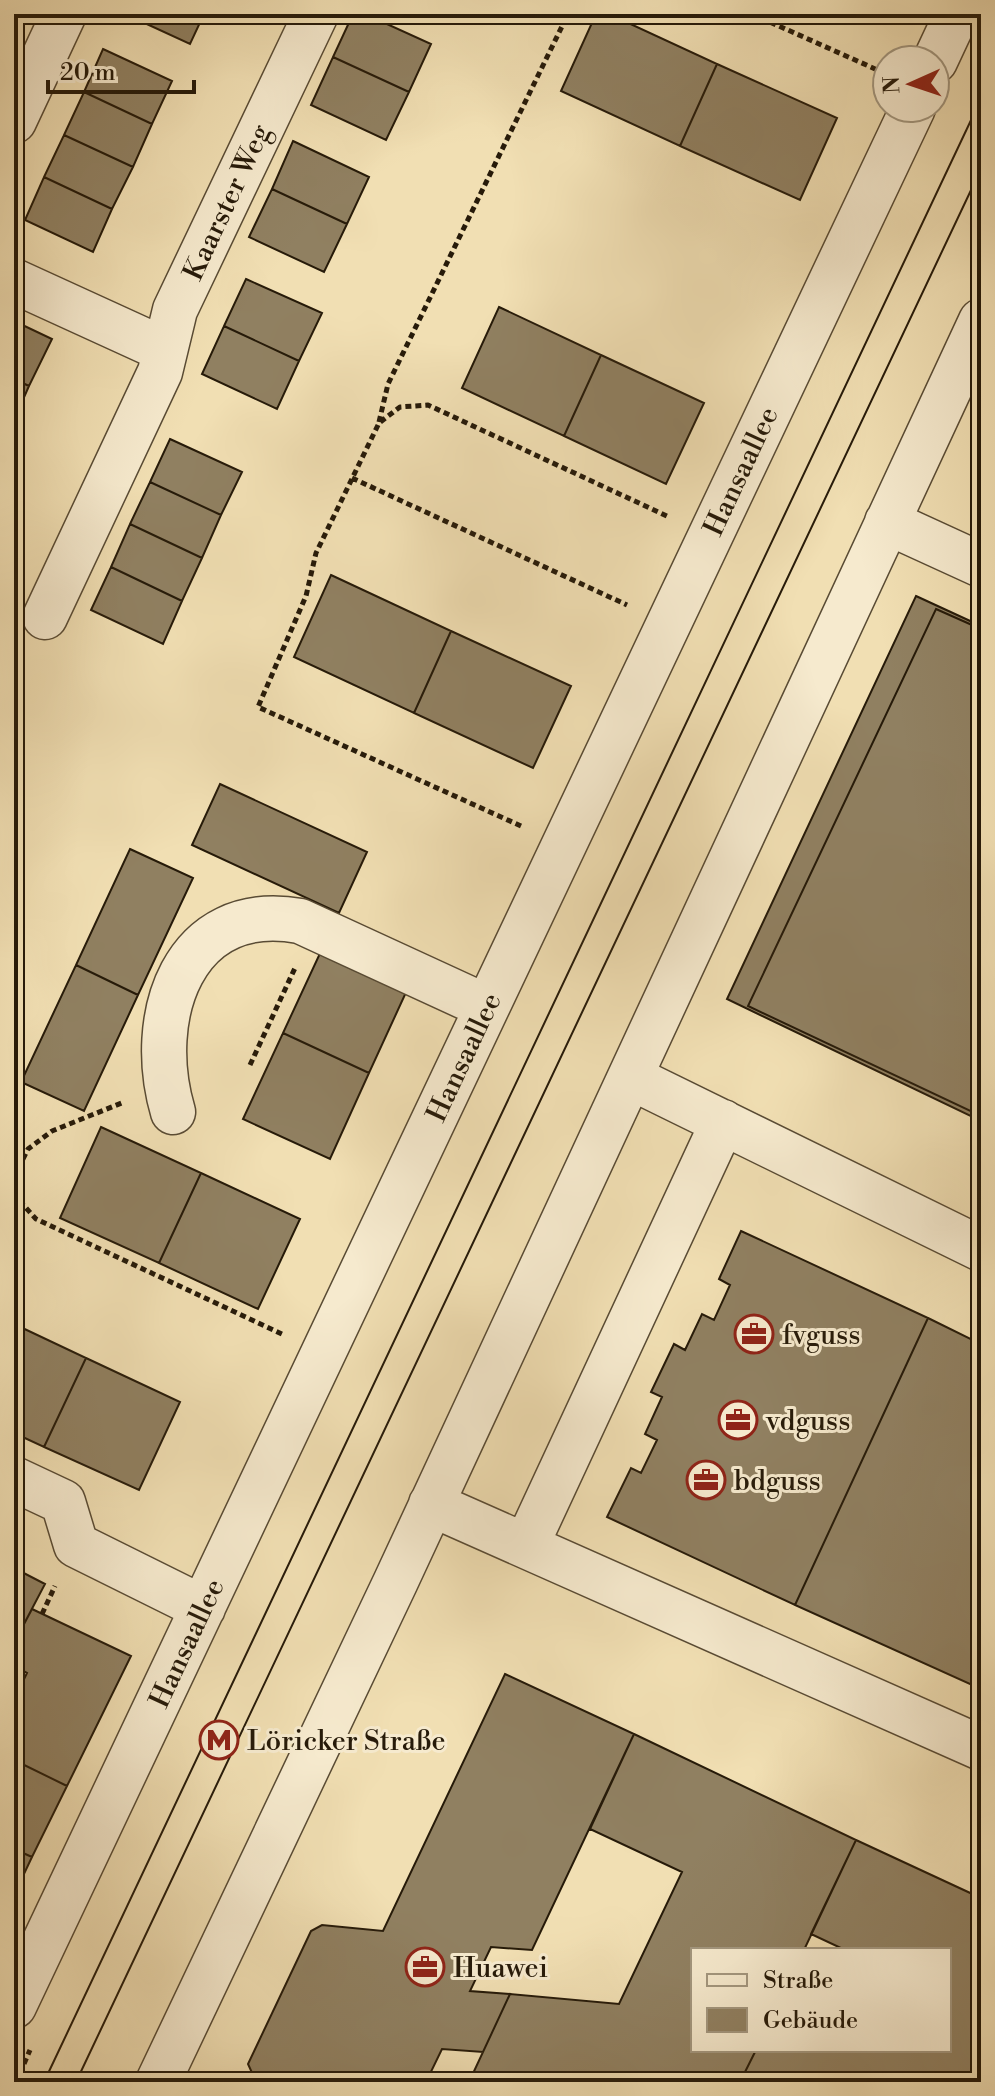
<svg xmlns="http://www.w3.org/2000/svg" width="995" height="2096" font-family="'Libre Bodoni',serif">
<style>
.building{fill:#908061;stroke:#261a09;stroke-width:2}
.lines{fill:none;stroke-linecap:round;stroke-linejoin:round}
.minor-casing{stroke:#594b34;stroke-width:47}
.path{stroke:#261a09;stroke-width:5;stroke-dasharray:6 4;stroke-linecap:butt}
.minor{stroke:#f6eace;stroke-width:44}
.tram{stroke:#261a09;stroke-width:2}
.labels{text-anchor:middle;stroke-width:6;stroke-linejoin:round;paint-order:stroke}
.street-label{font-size:28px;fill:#261a09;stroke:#f6eace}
.poi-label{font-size:28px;fill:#261a09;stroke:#f6eace;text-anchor:start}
</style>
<rect width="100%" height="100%" fill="#f1dfb3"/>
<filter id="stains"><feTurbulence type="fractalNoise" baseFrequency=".0025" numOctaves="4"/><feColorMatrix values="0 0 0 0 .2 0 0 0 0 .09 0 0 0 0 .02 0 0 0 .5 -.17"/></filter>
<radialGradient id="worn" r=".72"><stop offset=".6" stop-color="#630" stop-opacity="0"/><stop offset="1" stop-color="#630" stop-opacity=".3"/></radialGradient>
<!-- building -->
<path class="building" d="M125 14H204L190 44Z
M353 14H365L431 44 409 92 333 57Z
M596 14H609L717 64 680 146 561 91Z
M103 49 172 81 152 124 84 92Z
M333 57 409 92 386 140 311 105Z
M717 64 837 118 800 200 680 146Z
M84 92 152 124 133 167 64 135Z
M64 135 133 167 112 209 44 177Z
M293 141 369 177 347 224 272 189Z
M44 177 112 209 93 252 25 220Z
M272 189 347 224 324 272 249 237Z
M246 279 322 313 299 361 224 326Z
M499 307 601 355 564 436 462 388Z
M14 321 52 339 29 386 14 379Z
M224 326 299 361 277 409 202 374Z
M601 355 704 403 666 484 564 436Z
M14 379 29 386 14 420Z
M170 439 242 472 221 515 150 482Z
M150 482 221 515 202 558 130 524Z
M130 524 202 558 182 601 111 567Z
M111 567 182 601 163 644 91 610Z
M331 575 451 631 414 713 294 657Z
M916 596 981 626V1121L727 999Z
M936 609 981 629V1116L748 1006Z
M451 631 571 686 533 768 414 713Z
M220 784 367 852 339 913 192 845Z
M130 849 193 878 138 995 76 965Z
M322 949 408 988 369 1073 283 1033Z
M76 965 138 995 84 1111 21 1082Z
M283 1033 369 1073 330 1159 243 1119Z
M101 1127 201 1173 159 1263 60 1218Z
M201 1173 300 1219 258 1309 159 1263Z
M741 1231 928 1318 795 1605 607 1517 631 1468 641 1473 657 1440 645 1434 662 1397 651 1392 674 1344 685 1350 702 1314 714 1320 730 1285 719 1279Z
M928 1318 981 1344V1689L795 1605Z
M14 1324 86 1358 44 1447 14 1433Z
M86 1358 180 1402 139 1490 44 1447Z
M14 1568 45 1584 14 1643Z
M32 1609 131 1656 67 1786 14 1760V1700L27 1673 14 1666V1643Z
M505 1674 634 1734 532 1950 491 1947 470 1991 510 1994 483 2052 442 2049 426 2082H319L253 2075 248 2064 311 1931 322 1925 383 1931Z
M634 1734 856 1840 804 1950H693V2050H756L743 2076 703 2072 698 2082H469L510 1994 619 2004 682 1872 590 1829Z
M14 1760 67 1786 32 1857 14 1849Z
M856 1840 981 1898V2057L969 2082H740L756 2050H949V1950H845L811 1934Z
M14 1849 32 1857 14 1895Z"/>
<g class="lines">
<!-- minor casing -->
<g class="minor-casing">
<path id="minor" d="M935 61 957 14
M14 121 64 14
M14 281 165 350
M887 522 981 565
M45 617 160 372 175 310 316 14
M630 1077 981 1249
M173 1112C145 1018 182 900 300 921L487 1007
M14 1479 63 1502 76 1545 203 1608
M431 1504 981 1748
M526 1546 723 1122
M14 2006 913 108
M158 2082 395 1583 981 321"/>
</g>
<!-- path -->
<path class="path" d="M752 14 882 72
M379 422 388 384 568 14
M352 478 627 605
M521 826 258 707 306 596 316 553 379 423 400 407 428 405 669 517
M250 1065 295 968
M14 1177 28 1149 52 1131 124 1102
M14 1182 17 1198 36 1219 282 1334
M42 1614 55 1586
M14 1670 16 1667
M16 2082 30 2050"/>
<!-- minor -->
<use href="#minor" class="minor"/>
<!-- tram -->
<path class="tram" d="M44 2082 981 99
M76 2082 981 169"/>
</g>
<!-- icons -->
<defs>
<g id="office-ring" transform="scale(2)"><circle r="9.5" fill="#f6eace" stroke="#8f2418" stroke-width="1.5"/><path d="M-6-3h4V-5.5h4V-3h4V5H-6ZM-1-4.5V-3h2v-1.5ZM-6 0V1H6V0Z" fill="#8f2418"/></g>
<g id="metro-ring" transform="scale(2)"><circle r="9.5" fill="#f6eace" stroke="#8f2418" stroke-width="1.5"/><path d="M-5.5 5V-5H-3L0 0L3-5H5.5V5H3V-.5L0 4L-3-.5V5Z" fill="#8f2418"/></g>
</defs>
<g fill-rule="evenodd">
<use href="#office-ring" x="754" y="1334"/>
<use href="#office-ring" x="738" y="1420"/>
<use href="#office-ring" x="706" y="1480"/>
<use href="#metro-ring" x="219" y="1740"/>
<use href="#office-ring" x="425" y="1967"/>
</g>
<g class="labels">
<!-- street labels -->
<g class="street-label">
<text transform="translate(226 202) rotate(-65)" y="10">Kaarster Weg</text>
<text transform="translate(740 471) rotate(-65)" y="10">Hansaallee</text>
<text transform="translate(463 1057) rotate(-65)" y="10">Hansaallee</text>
<text transform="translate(186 1643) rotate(-65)" y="10">Hansaallee</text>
</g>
<!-- poi labels -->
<g class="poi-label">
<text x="782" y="1344">fvguss</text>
<text x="766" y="1430">vdguss</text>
<text x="734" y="1490">bdguss</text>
<text x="247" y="1750">Löricker Straße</text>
<text x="453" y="1977">Huawei</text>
</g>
</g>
<!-- margin -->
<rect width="995" height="2096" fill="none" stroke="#f1dfb3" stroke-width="48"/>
<rect x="16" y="16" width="963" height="2064" fill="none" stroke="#261a09" stroke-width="4"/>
<rect x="24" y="24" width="947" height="2048" fill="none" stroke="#261a09" stroke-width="2"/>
<!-- legend -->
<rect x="691" y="1948" width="260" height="104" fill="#f6eace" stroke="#a3977f" stroke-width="2"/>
<rect x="707" y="1974" width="40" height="12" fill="#f6eace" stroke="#a3977f" stroke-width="2"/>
<text x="763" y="1988" font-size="24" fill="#261a09">Straße</text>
<rect x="707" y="2008" width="40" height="24" fill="#908061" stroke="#a3977f" stroke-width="2"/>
<text x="763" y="2028" font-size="24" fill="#261a09">Gebäude</text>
<!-- north arrow -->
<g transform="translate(911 84) rotate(267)"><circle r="38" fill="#f6eace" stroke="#a3977f" stroke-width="2"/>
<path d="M0-6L14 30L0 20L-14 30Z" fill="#8f2418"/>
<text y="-12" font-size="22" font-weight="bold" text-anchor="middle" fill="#261a09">N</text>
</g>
<!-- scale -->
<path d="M48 80v12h146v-12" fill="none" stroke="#261a09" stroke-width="4"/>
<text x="60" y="80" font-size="24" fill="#261a09" stroke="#f6eace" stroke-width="6" paint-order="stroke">20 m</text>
<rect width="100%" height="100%" filter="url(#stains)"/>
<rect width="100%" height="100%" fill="url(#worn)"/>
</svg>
